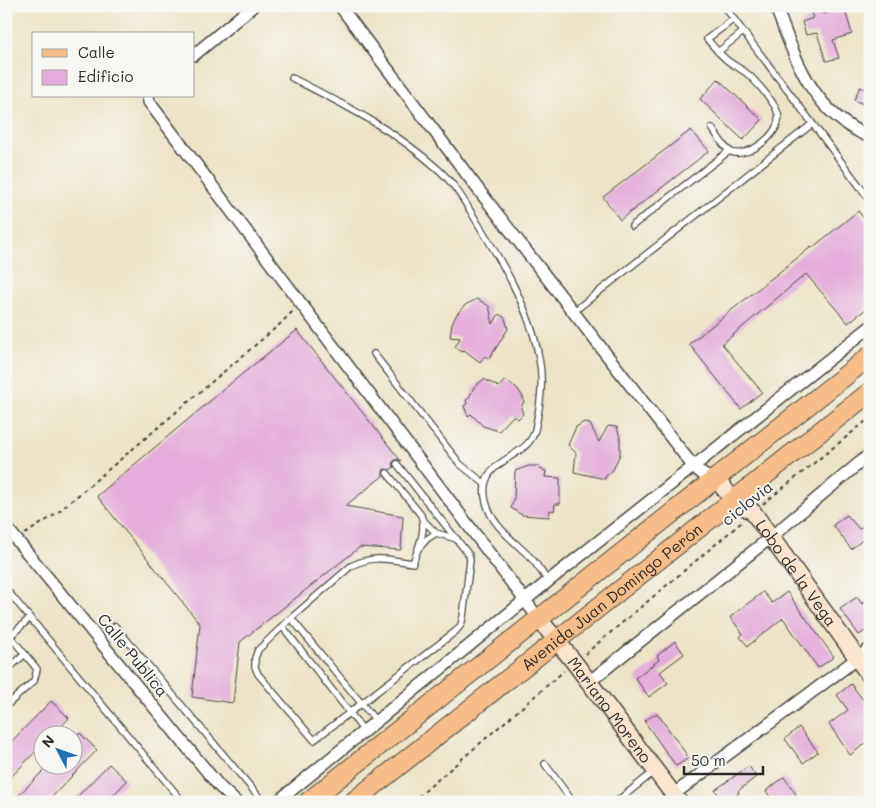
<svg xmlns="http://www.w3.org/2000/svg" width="876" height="808" font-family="Mali,sans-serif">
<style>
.building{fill:#e4acda}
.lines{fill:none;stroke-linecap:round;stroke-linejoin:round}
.lane-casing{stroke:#484742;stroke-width:8}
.street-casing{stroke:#484742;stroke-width:14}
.secondary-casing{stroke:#484742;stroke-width:19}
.primary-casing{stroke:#484742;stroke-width:21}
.path{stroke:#484742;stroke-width:2;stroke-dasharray:4 4;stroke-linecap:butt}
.lane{stroke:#fff;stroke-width:5.5}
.street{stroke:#fff;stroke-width:11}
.secondary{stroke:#fce5cf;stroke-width:16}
.primary{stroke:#f7bd88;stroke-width:19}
.labels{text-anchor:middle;stroke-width:4;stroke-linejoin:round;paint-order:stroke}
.street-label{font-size:16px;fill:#2b2b2b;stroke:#f6f6f2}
</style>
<rect width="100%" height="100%" fill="#f6f6f2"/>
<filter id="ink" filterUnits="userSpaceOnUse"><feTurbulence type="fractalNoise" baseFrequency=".02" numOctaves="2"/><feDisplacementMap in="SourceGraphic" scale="10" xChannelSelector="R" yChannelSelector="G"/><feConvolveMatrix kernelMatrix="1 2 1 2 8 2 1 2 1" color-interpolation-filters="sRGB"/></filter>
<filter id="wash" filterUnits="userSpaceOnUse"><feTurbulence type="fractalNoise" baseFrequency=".0096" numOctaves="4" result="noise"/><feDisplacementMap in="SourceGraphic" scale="20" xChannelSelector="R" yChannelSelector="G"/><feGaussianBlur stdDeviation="1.12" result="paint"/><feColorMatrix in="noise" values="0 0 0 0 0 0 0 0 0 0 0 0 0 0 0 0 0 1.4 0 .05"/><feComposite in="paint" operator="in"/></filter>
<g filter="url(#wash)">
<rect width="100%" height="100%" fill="#ede3c6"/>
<g id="blocks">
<!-- building -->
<path class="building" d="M809 6H821L824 14 844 7 852 34 833 40 839 58 826 61 817 33 806 35 802 22 813 18Z
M718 79 762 120 743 140 700 99Z
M860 87 870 91V107L854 100Z
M691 130 709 151 620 220 603 197Z
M858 211 870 226V306L848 323 806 274 722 344 762 392 741 409 689 344 811 247 812 248Z
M477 299 489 306 493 324 499 314 505 318 508 329 489 359 485 356 480 362 464 350 462 352 455 347 460 338 450 337 452 324 457 314 465 305Z
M297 330 401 461 397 459 394 461 392 464 394 467 390 470 384 469 383 472V476L345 506 403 516 401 550 360 547 240 642 233 703 192 697 200 624 97 496 241 375Z
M484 379 499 387 505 380 517 388 523 397 524 401 521 408 523 414 518 419 513 416 499 431 483 426 471 414 468 416 464 406 467 404 466 400 469 398 474 387Z
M584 422 590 424 599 442 608 426 617 427 620 438V454L613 470 606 476 605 479 574 472 576 453 568 445 576 427Z
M529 466H539L540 469 546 471 545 477 560 478V504H555L554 511 550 510 549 517 522 515 511 508 514 499 515 471Z
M847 515 859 529 864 526 870 534 851 549 833 525Z
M763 592 772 603 787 592 834 657 818 668 783 618 748 646 740 637 743 634 730 617Z
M857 597 862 604 870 598V628L859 635 840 609Z
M675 641 684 654 660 672 668 683 649 697 635 678 659 660 657 656Z
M851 684 870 709V740L850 755 829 724 848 710 837 695Z
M51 701 69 718 52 736H42V745L6 782V747Z
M657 713 689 758 676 766 644 721Z
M799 727 818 752 803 763 785 739Z
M80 733 97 750 47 802H12L48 766H72V741Z
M109 764 127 781 106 802H72Z
M749 766 756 777 738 791 739 793 727 802H709L718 794 715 790Z
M784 777 796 794 786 802H774L766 791Z"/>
</g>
</g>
<g filter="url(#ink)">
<use href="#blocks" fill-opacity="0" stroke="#484742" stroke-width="1"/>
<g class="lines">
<!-- lane casing -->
<g class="lane-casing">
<path id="lane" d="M724 6 870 200
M718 52 743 32
M292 78C345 105 395 130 439 170 455 184 466 204 477 222 502 262 531 311 539 358 544 383 540 406 535 430 528 461 475 457 486 502 492 526 513 540 530 557 537 564 542 573 548 581
M712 128C717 135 724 148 731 152 749 159 783 132 778 114 776 104 758 84 751 77 744 70 736 67 728 61 720 55 714 47 707 39L734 19
M632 226 729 151
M573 312 812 124
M374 354 460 464 485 484
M387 473 421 515C427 530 418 548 413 563 389 560 374 554 351 566L291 618 258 650 255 658V667L258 674 314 740 456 631 461 625 463 617 470 560 469 555 397 464
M423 520 436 533 457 539
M419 548 427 539 436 533
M6 589 183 802
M291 618 376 721
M115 626 259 797 261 802
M282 626 364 731
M6 640 30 618
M6 671 25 654
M6 706 34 681 37 669 10 636
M545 764 573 802
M616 802 655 771"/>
</g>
<!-- street casing -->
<g class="street-casing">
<path id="street" d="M340 6 481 193 693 466 705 476 716 478
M777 10C797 63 813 113 870 137
M194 55 253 6
M148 96 149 102 539 619
M6 527 219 786 236 802
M589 682 771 537 870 454
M674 794 870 649
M277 802 551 579 870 327"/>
</g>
<!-- secondary casing -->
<g class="secondary-casing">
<g id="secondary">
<path id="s1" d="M716 478 733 500 753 512 870 676"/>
<path id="s2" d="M539 619 574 662 679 802"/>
</g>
</g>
<!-- primary casing -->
<g class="primary-casing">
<g id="primary">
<path d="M308 802 870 356"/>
<path id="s3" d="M353 802 870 392"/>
</g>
</g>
<!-- path -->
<path class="path" d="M763 504 870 418
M25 534 56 514 279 325 294 310
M585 654 742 522
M412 802 564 671"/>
<!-- lane -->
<use href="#lane" class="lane"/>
<!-- street -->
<use href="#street" class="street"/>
<!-- secondary -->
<use href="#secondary" class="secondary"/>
<!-- primary -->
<use href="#primary" class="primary"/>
</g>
</g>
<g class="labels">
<!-- street labels -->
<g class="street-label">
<text transform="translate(747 503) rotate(-39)" y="6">ciclovia</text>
<text dy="6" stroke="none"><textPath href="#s1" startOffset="126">Lobo de la Vega</textPath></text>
<text dy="6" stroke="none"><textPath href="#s3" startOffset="330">Avenida Juan Domingo Perón</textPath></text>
<text transform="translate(133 655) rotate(51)" y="6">Calle Publica</text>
<text dy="6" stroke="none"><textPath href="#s2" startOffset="115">Mariano Moreno</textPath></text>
</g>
</g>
<!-- margin -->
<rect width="876" height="808" fill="none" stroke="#f6f6f2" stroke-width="25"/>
<!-- legend -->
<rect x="32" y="32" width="162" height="65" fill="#f6f6f2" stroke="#a5a5a2"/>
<rect x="42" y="49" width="25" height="8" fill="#f7bd88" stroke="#a5a5a2"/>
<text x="78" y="58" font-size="15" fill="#2b2b2b">Calle</text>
<rect x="42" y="70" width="25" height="15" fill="#e4acda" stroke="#a5a5a2"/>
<text x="78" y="82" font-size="15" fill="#2b2b2b">Edificio</text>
<!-- north arrow -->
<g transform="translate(58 750) rotate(311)"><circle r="24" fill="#f6f6f2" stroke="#a5a5a2"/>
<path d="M0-4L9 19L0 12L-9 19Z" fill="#1f6fb2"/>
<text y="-8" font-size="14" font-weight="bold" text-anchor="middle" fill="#2b2b2b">N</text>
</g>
<!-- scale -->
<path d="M684 766v8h79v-8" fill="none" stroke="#2b2b2b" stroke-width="2.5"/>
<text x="691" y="766" font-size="15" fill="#2b2b2b" stroke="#f6f6f2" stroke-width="4" paint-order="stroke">50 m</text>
</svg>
